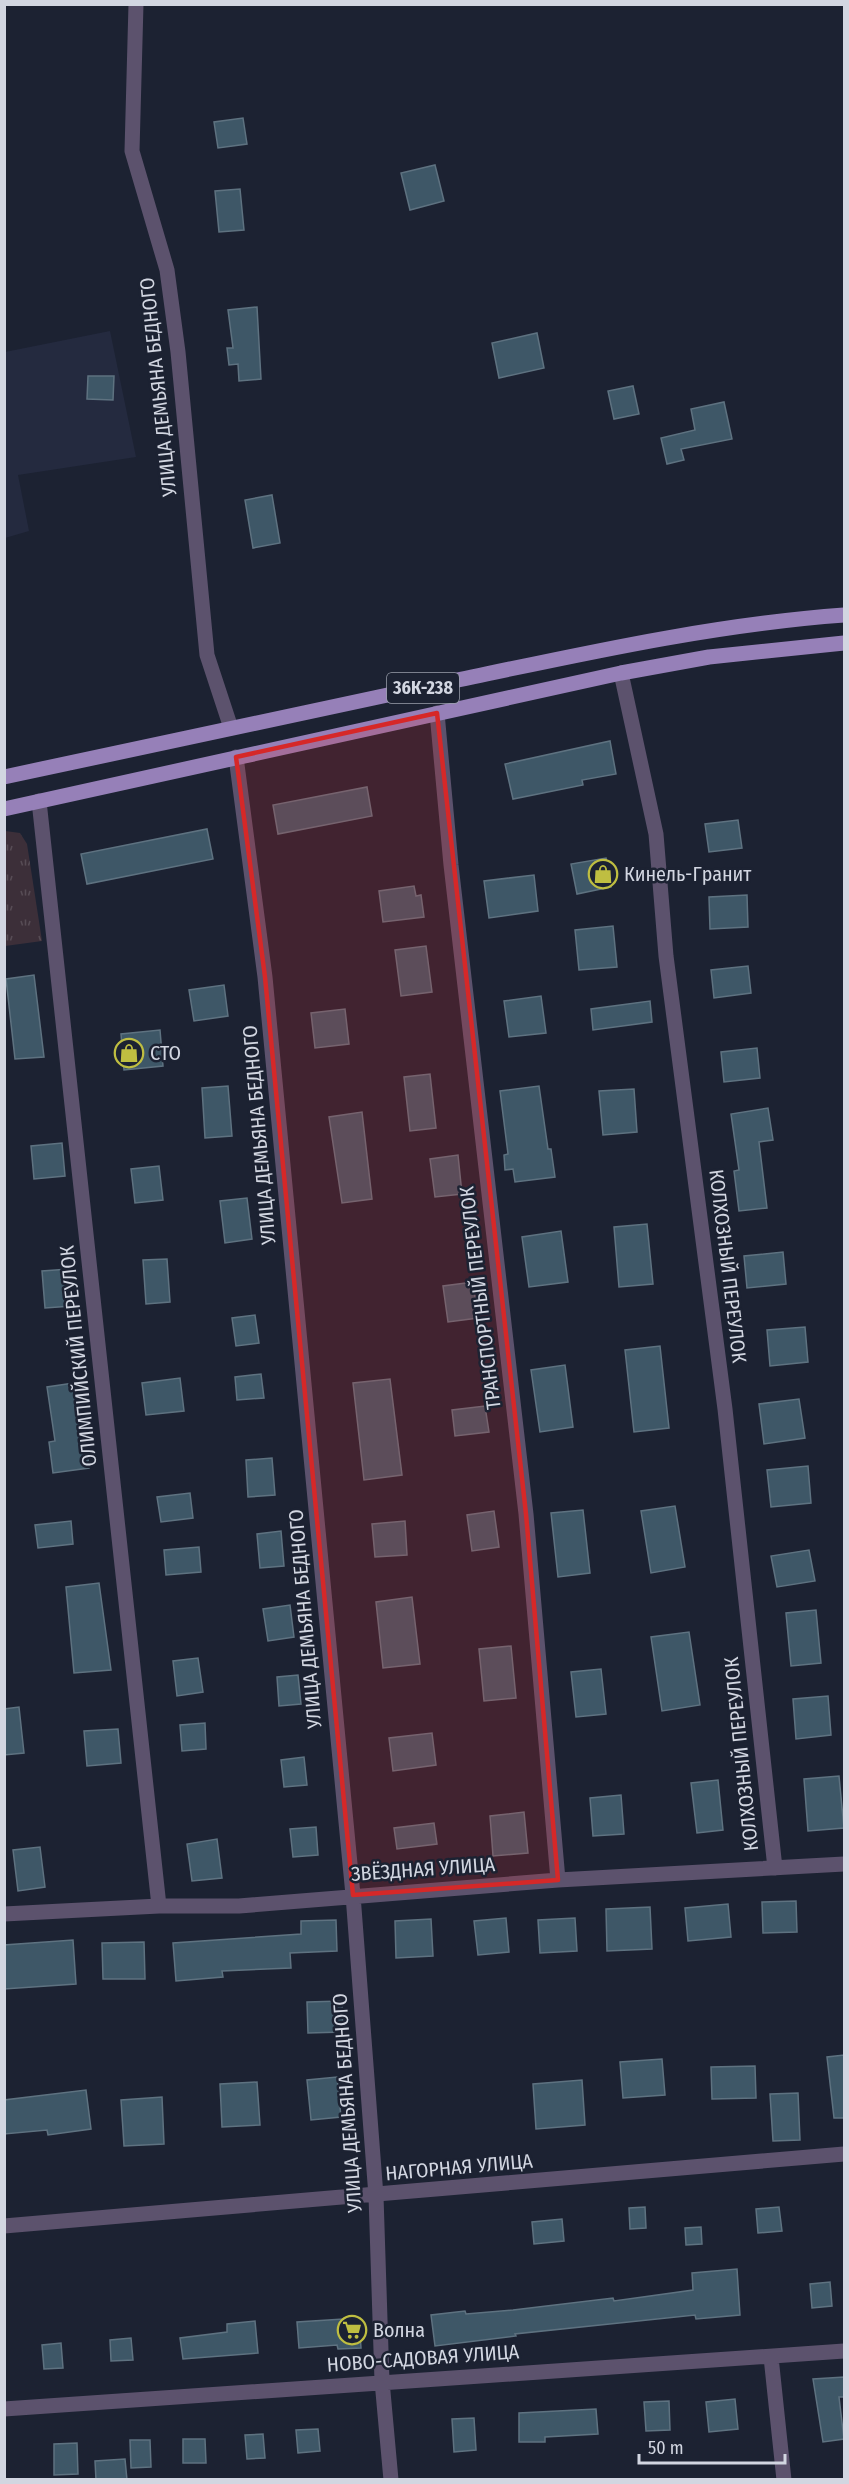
<svg xmlns="http://www.w3.org/2000/svg" width="849" height="2484" font-family="'Fira Sans Condensed',sans-serif">
<style>
.built{fill:#242a3f}
.grass{fill:url(#grass-tufts)}
.building{fill:#3e5767;stroke:#5e7280;stroke-width:1.5}
.lines{fill:none;stroke-linecap:round;stroke-linejoin:round}
.minor{stroke:#5c526d;stroke-width:15}
.primary{stroke:#9680b8;stroke-width:15}
.marked{fill:#d62828;fill-opacity:0.2;stroke:#d62828;stroke-width:4.5;stroke-linejoin:round}
.labels{text-anchor:middle;stroke-width:5;stroke-linejoin:round;paint-order:stroke}
.shield{fill:#1c2232;stroke:#9ba0ac;stroke-width:1.5}
.shield-label{font-size:18px;font-weight:bold;fill:#d2d6e1}
.street-label{font-size:20px;fill:#d2d6e1;stroke:#1c2232}
.poi-label{font-size:20px;fill:#d2d6e1;stroke:#1c2232;text-anchor:start}
</style>
<defs>
<pattern id="grass-tufts" width="24" height="20" patternUnits="userSpaceOnUse" patternTransform="scale(1.5)"><rect width="24" height="20" fill="#3c2f39"/><path d="M3 7l-1-3M5 7V3M7 7l1-3M15 17l-1-3M17 17v-4M19 17l1-3" fill="none" stroke="#574c55"/></pattern>
</defs>
<rect width="100%" height="100%" fill="#1c2232"/>
<!-- built -->
<path class="built" d="M110 331 136 457 18 475 29 531 5 538V352Z"/>
<!-- grass -->
<path class="grass" d="M5 831 20 833 27 844 42 941 5 946Z"/>
<!-- building -->
<path class="building" d="M243 118 247 144 218 148 214 122Z
M435 165 444 201 410 210 401 173Z
M240 189 244 230 219 232 215 191Z
M257 307 261 379 239 381 238 364 229 365 227 348H233L228 310Z
M537 333 544 368 499 378 492 343Z
M88 376H114L113 400 87 399Z
M633 386 639 414 614 419 608 391Z
M724 402 732 439 681 449 684 460 667 464 661 438 695 430 691 409Z
M272 495 280 543 253 548 245 500Z
M610 741 616 774 582 780 583 785 513 799 505 764Z
M367 787 372 816 278 834 273 805Z
M738 820 742 848 709 852 705 824Z
M207 829 213 859 87 884 81 854Z
M606 858 611 887 577 894 571 864Z
M534 875 538 911 489 918 484 881Z
M414 886 416 896 421 895 424 917 383 922 379 891Z
M747 895 748 927 710 929 709 897Z
M613 926 617 967 579 970 575 930Z
M426 946 432 992 401 996 395 950Z
M748 966 751 993 714 998 711 970Z
M34 975 44 1057 15 1059 6 979Z
M224 985 228 1016 194 1021 189 990Z
M541 996 546 1033 509 1037 504 1001Z
M650 1001 652 1022 593 1030 591 1009Z
M345 1009 349 1044 315 1048 311 1013Z
M160 1030 163 1066 124 1070 121 1034Z
M757 1048 760 1078 724 1082 721 1052Z
M430 1074 436 1128 410 1131 404 1077Z
M228 1086 232 1136 205 1138 202 1088Z
M539 1086 548 1149H551L555 1177 515 1182 513 1169 505 1170 504 1155 508 1154 500 1091Z
M634 1089 637 1132 603 1135 599 1091Z
M768 1108 773 1140 759 1142 767 1208 739 1211 734 1171 739 1170 731 1114Z
M362 1112 372 1199 342 1203 329 1117Z
M62 1143 65 1176 34 1179 31 1146Z
M458 1155 462 1194 435 1197 430 1159Z
M159 1166 163 1200 135 1203 131 1169Z
M247 1198 252 1239 225 1243 220 1201Z
M647 1224 653 1284 619 1287 614 1227Z
M561 1231 568 1282 529 1287 522 1237Z
M783 1252 786 1284 747 1288 744 1256Z
M167 1259 170 1302 146 1304 143 1260Z
M69 1269 72 1306 45 1308 42 1271Z
M473 1282 478 1318 448 1322 443 1286Z
M255 1315 259 1343 236 1346 232 1318Z
M805 1327 808 1362 770 1366 767 1330Z
M660 1346 669 1428 634 1432 625 1350Z
M565 1365 573 1427 540 1432 531 1370Z
M261 1374 264 1398 237 1400 235 1377Z
M180 1378 184 1411 146 1415 142 1383Z
M390 1379 402 1475 364 1480 353 1383Z
M80 1382 89 1468 53 1473 49 1442 55 1441 47 1387Z
M799 1399 805 1438 764 1444 759 1404Z
M485 1406 489 1432 455 1436 452 1410Z
M272 1458 275 1495 248 1497 246 1460Z
M808 1466 811 1503 771 1507 767 1470Z
M190 1493 193 1518 161 1522 157 1497Z
M675 1506 685 1567 651 1573 641 1511Z
M583 1510 590 1573 558 1577 551 1513Z
M494 1511 499 1547 472 1551 467 1515Z
M71 1521 73 1544 38 1548 35 1525Z
M405 1521 407 1555 375 1557 372 1524Z
M281 1531 284 1566 260 1568 257 1534Z
M199 1547 201 1572 166 1575 164 1550Z
M809 1550 815 1581 777 1587 771 1556Z
M99 1583 111 1670 74 1673 66 1587Z
M412 1597 420 1664 383 1668 376 1602Z
M290 1605 294 1637 268 1641 263 1609Z
M816 1610 821 1663 791 1666 786 1613Z
M689 1632 700 1705 662 1711 651 1637Z
M511 1646 516 1698 484 1701 479 1649Z
M198 1658 203 1692 177 1696 173 1661Z
M601 1669 606 1714 576 1717 571 1672Z
M298 1675 301 1704 279 1706 277 1677Z
M828 1696 831 1735 796 1739 793 1699Z
M19 1707 24 1753 4 1755V1709Z
M205 1723 206 1749 182 1751 180 1725Z
M118 1729 121 1763 87 1766 84 1731Z
M432 1733 436 1765 393 1771 389 1738Z
M304 1757 307 1785 284 1787 281 1760Z
M839 1776 844 1828 808 1831 804 1779Z
M718 1780 723 1830 697 1833 691 1783Z
M621 1795 624 1834 593 1836 590 1798Z
M524 1812 528 1853 493 1856 490 1816Z
M434 1823 437 1844 397 1849 394 1828Z
M316 1827 318 1855 293 1857 290 1829Z
M217 1839 222 1878 192 1881 187 1844Z
M40 1847 45 1887 18 1891 13 1850Z
M796 1901 797 1932 763 1933 762 1902Z
M728 1904 731 1937 688 1941 685 1908Z
M650 1907 652 1949 607 1951 606 1909Z
M506 1918 509 1952 478 1955 474 1921Z
M575 1918 577 1951 540 1953 538 1920Z
M431 1919 433 1956 396 1958 395 1921Z
M336 1920 337 1951 290 1953 291 1968 222 1971 223 1977 176 1981 173 1943 301 1934V1921Z
M73 1940 76 1984 4 1989V1945Z
M144 1942 145 1979H103L102 1943Z
M342 2001 343 2032 308 2033 307 2002Z
M844 2055V2118H834L827 2057Z
M662 2059 665 2095 623 2098 620 2062Z
M755 2066 756 2098 712 2099 711 2067Z
M337 2077 341 2117 311 2120 307 2080Z
M582 2080 585 2125 536 2129 533 2084Z
M257 2082 260 2125 222 2127 220 2084Z
M86 2090 91 2129 48 2135 47 2130 4 2134V2100Z
M798 2093 800 2140 773 2141 770 2094Z
M162 2097 164 2144 124 2146 121 2100Z
M645 2207 646 2228 630 2229 629 2208Z
M779 2207 782 2231 758 2233 756 2209Z
M562 2219 564 2241 534 2244 532 2222Z
M701 2227 702 2244 686 2245 685 2228Z
M737 2269 740 2315 696 2319 695 2315 515 2334 516 2336 435 2346 431 2315 465 2311 466 2314 513 2310 613 2298 614 2301 693 2290 692 2273Z
M830 2282 832 2306 812 2308 810 2284Z
M359 2318 361 2348 338 2349 337 2345 299 2348 297 2322Z
M255 2321 258 2353 183 2359 180 2338 227 2332V2324Z
M131 2338 133 2360 111 2361 110 2340Z
M61 2343 63 2368 44 2369 42 2345Z
M844 2377V2397H839L844 2439 823 2442 813 2379Z
M735 2399 738 2429 709 2432 706 2402Z
M669 2401 670 2430 646 2431 644 2402Z
M596 2409 598 2434 545 2437V2442H519V2413Z
M474 2418 476 2450 454 2452 452 2419Z
M318 2429 320 2451 298 2453 296 2430Z
M263 2434 265 2458 247 2459 245 2435Z
M183 2439H205L206 2463H183Z
M130 2440H150L151 2467 131 2468Z
M77 2443 78 2474 54 2475V2444Z
M125 2459 127 2480H96L95 2461Z"/>
<g class="lines">
<!-- minor -->
<path class="minor" d="M136 4 132 151 167 270 178 352 207 655 231 728
M621 673 656 834 666 956 725 1409 775 1868
M437 713 451 865 526 1514 558 1880
M236 757 265 977 353 1895 376 2196 382 2381 391 2480
M39 801 159 1906
M4 1914 159 1906H239L558 1880 844 1864
M4 2226 844 2154
M771 2357 784 2480
M4 2409 844 2351"/>
<!-- primary -->
<path class="primary" d="M4 777C149 746 294 715 439 684 573 656 707 625 844 615
M4 809 621 673 709 657 844 643"/>
</g>
<!-- marked area -->
<path class="marked" d="M437 713 526 1514 558 1880 353 1895 265 977 236 757Z"/>
<!-- icons -->
<defs>
<g id="shop-ring" transform="scale(1.5)"><circle r="9.5" fill="#1c2232" stroke="#bfbe41" stroke-width="1.5"/><path d="M-5-2.5h2.3a2.7 3.5 0 0 1 5.4 0H5L5.5 6h-11ZM-1.5-2.5h3a1.5 2.3 0 0 0-3 0Z" fill="#bfbe41"/></g>
<g id="supermarket-ring" transform="scale(1.5)"><circle r="9.5" fill="#1c2232" stroke="#bfbe41" stroke-width="1.5"/><path d="M-6-5.5h2.5l.6 2H6L4.5 2H-2.5L-4.4-4H-6ZM-1.5 3.2a1.3 1.3 0 1 0 .1 0ZM3 3.2a1.3 1.3 0 1 0 .1 0Z" fill="#bfbe41"/></g>
</defs>
<g fill-rule="evenodd">
<use href="#shop-ring" x="603" y="874"/>
<use href="#shop-ring" x="129" y="1053"/>
<use href="#supermarket-ring" x="352" y="2330"/>
</g>
<g class="labels">
<!-- shield labels -->
<rect class="shield" x="387" y="673" width="72" height="30" rx="4.5"/>
<g class="shield-label">
<text x="423" y="694">36К-238</text>
</g>
<!-- street labels -->
<g class="street-label">
<text transform="translate(158 387) rotate(-96)" y="7">УЛИЦА ДЕМЬЯНА БЕДНОГО</text>
<text transform="translate(259 1135) rotate(-95)" y="7">УЛИЦА ДЕМЬЯНА БЕДНОГО</text>
<text transform="translate(728 1266) rotate(83)" y="7">КОЛХОЗНЫЙ ПЕРЕУЛОК</text>
<text transform="translate(480 1298) rotate(-97)" y="7">ТРАНСПОРТНЫЙ ПЕРЕУЛОК</text>
<text transform="translate(78 1356) rotate(-96)" y="7">ОЛИМПИЙСКИЙ ПЕРЕУЛОК</text>
<text transform="translate(305 1619) rotate(-95)" y="7">УЛИЦА ДЕМЬЯНА БЕДНОГО</text>
<text transform="translate(741 1754) rotate(-96)" y="7">КОЛХОЗНЫЙ ПЕРЕУЛОК</text>
<text transform="translate(423 1869) rotate(-4)" y="7">ЗВЁЗДНАЯ УЛИЦА</text>
<text transform="translate(347 2103) rotate(-94)" y="7">УЛИЦА ДЕМЬЯНА БЕДНОГО</text>
<text transform="translate(459 2167) rotate(-5)" y="7">НАГОРНАЯ УЛИЦА</text>
<text transform="translate(423 2358) rotate(-4)" y="7">НОВО-САДОВАЯ УЛИЦА</text>
</g>
<!-- poi labels -->
<g class="poi-label">
<text x="624" y="881">Кинель-Гранит</text>
<text x="150" y="1060">СТО</text>
<text x="373" y="2337">Волна</text>
</g>
</g>
<!-- border -->
<rect width="849" height="2484" fill="none" stroke="#d2d6e1" stroke-width="12"/>
<!-- scale -->
<path d="M639 2454v9h146v-9" fill="none" stroke="#d2d6e1" stroke-width="3"/>
<text x="648" y="2454" font-size="18" fill="#d2d6e1" stroke="#1c2232" stroke-width="4.5" paint-order="stroke">50 m</text>
</svg>
